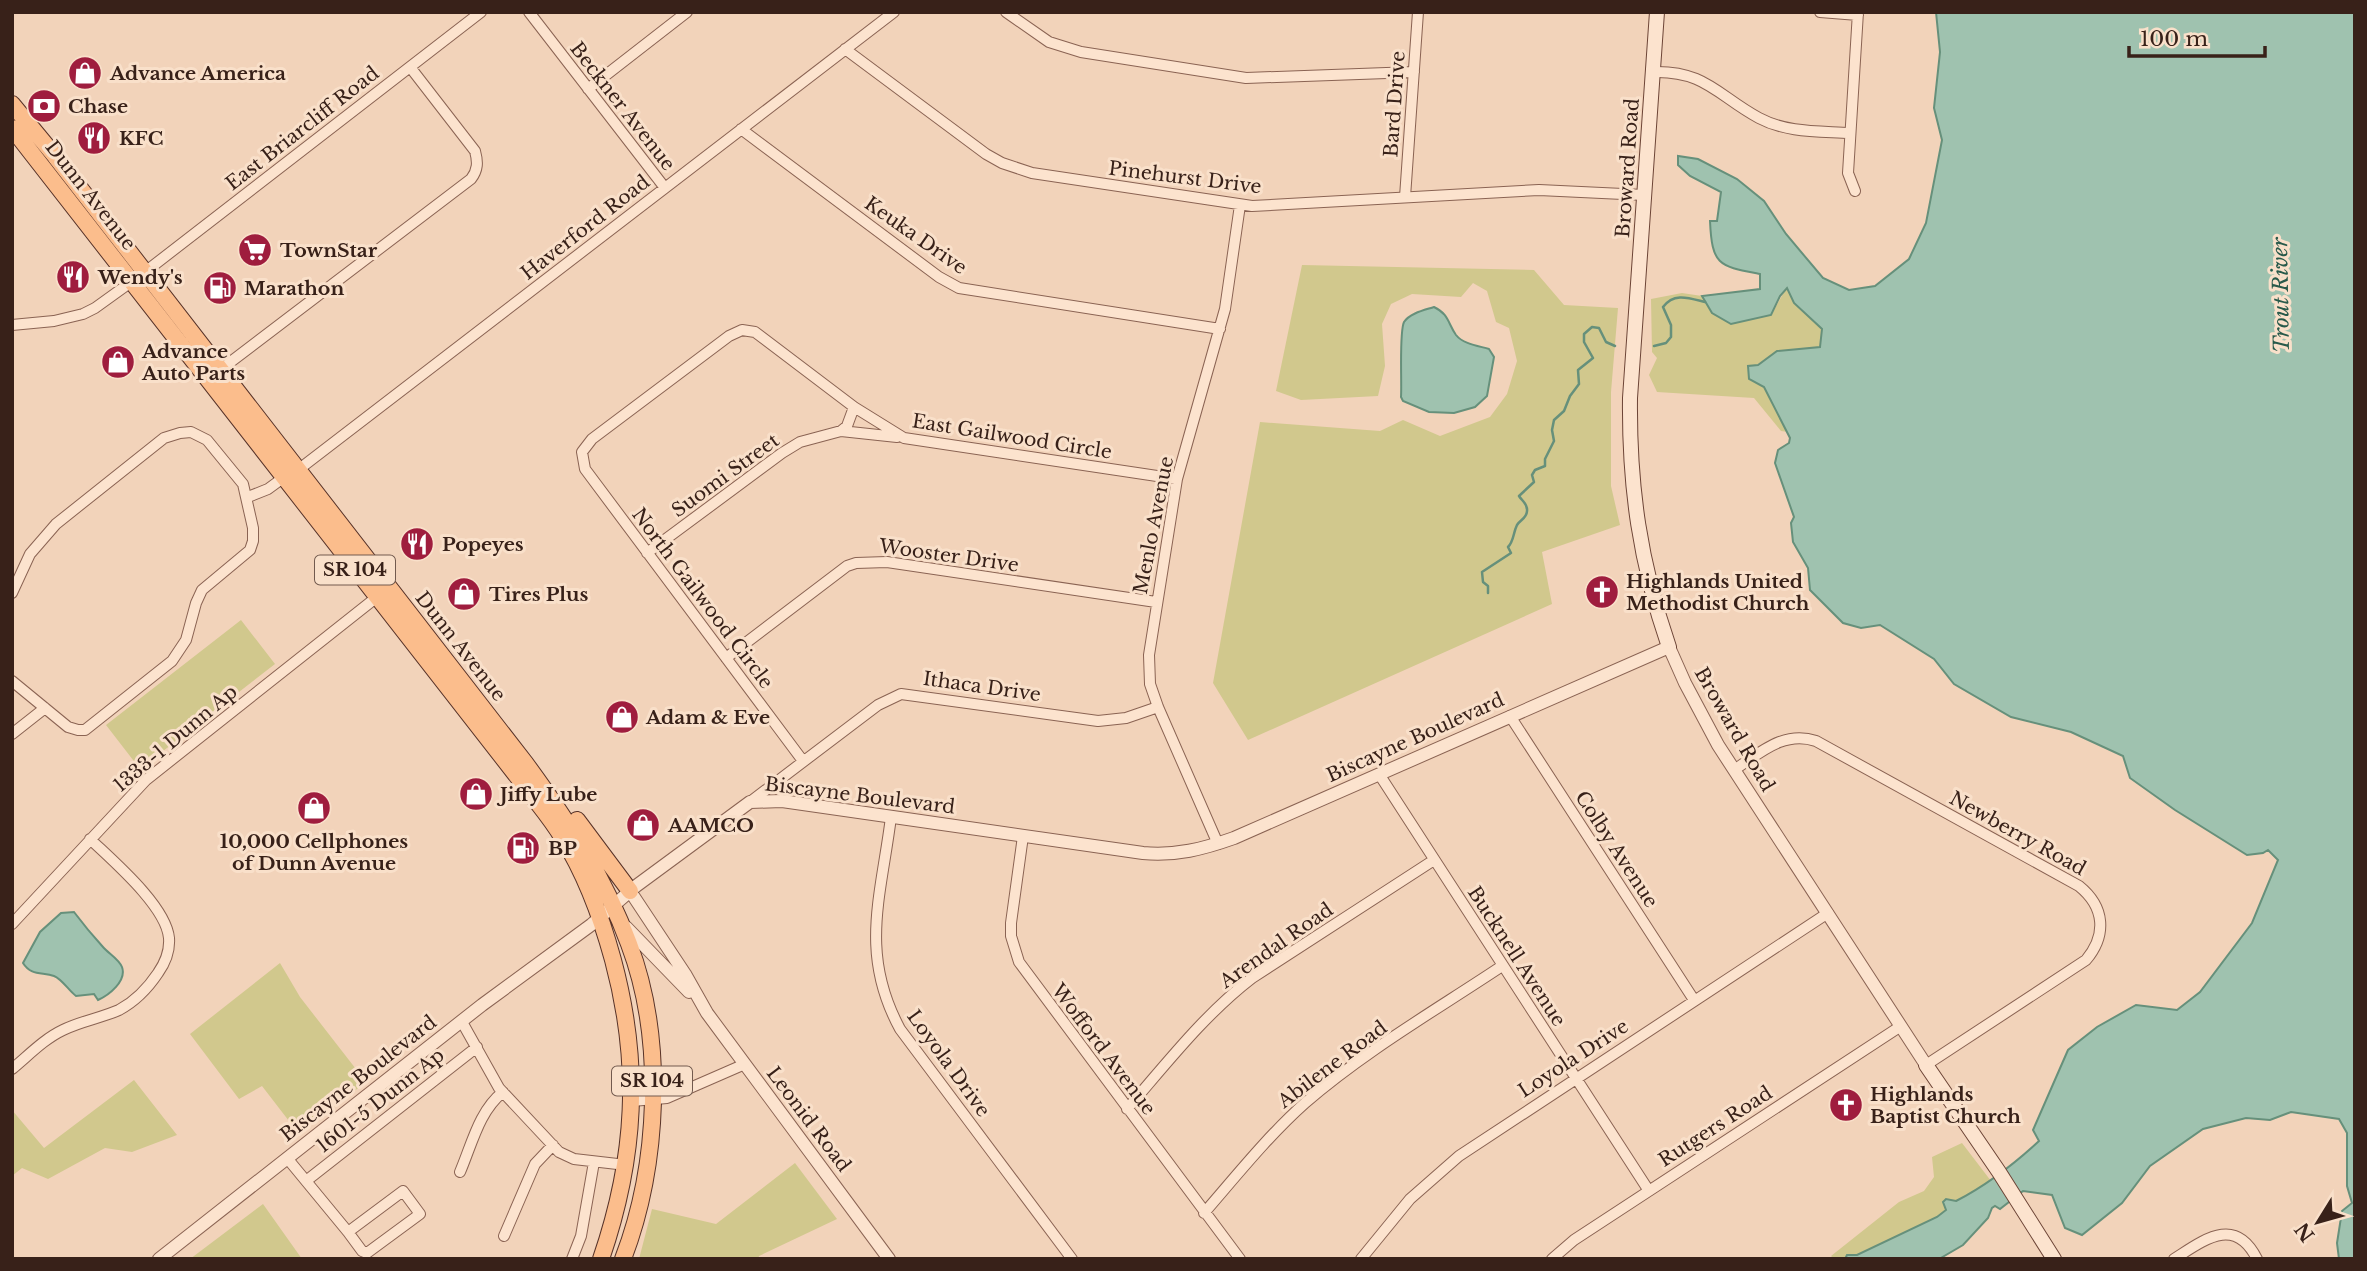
<svg xmlns="http://www.w3.org/2000/svg" width="2367" height="1271" font-family="'Libre Baskerville',serif">
<style>
.green{fill:#d1c88d}
.water{fill:#9fc2af;stroke:#66907b;stroke-width:2}
.lines{fill:none;stroke-linecap:round;stroke-linejoin:round}
.stream{stroke:#66907b;stroke-width:2.5}
.minor-casing{stroke:#8a6353;stroke-width:12}
.tertiary-casing{stroke:#8a6353;stroke-width:14}
.secondary-casing{stroke:#6c4436;stroke-width:16}
.primary-casing{stroke:#573228;stroke-width:18}
.minor{stroke:#fce3ce;stroke-width:10}
.tertiary{stroke:#fce3ce;stroke-width:12}
.secondary{stroke:#fce3ce;stroke-width:14}
.primary{stroke:#fbbd8c;stroke-width:16}
.labels{text-anchor:middle;stroke-width:6;stroke-linejoin:round;paint-order:stroke}
.shield{fill:#f9e0ca;stroke:#725a4e;stroke-width:2}
.shield-label{font-size:18px;font-weight:bold;fill:#382119}
.poi-label{font-size:19px;font-weight:bold;fill:#382119;stroke:#f9e0ca;text-anchor:start}
.street-label{font-size:19px;fill:#382119;stroke:#f9e0ca}
.water-label{font-size:21px;font-style:italic;fill:#27594a;stroke:#f9e0ca}
</style>
<rect width="100%" height="100%" fill="#f2d3ba"/>
<!-- green -->
<path class="green" d="M1302 265 1534 270 1564 305 1618 308 1611 392V486L1620 525 1542 552 1552 604 1248 740 1213 683 1260 422 1380 431 1403 420 1440 436 1490 417 1507 394 1517 361 1509 328 1496 322 1487 291 1473 283 1461 297 1412 294 1391 304 1382 324 1385 366 1378 396 1301 400 1276 391Z
M1787 287 1794 303 1822 329 1820 347 1777 351 1757 365 1764 387 1788 432 1781 431 1754 398 1657 392 1649 375 1657 358 1652 352 1651 299 1682 293 1702 296 1712 313 1771 315Z
M241 620 275 664 140 769 106 725Z
M280 963 300 997 366 1082 299 1134 262 1086 239 1099 190 1034Z
M134 1080 177 1135 132 1152 105 1148 48 1179 22 1168 12 1176V1110L44 1148Z
M1962 1143 1991 1181 1956 1202 1943 1203 1946 1210 1937 1217 1856 1256 1834 1259 1831 1256 1899 1202 1924 1191 1934 1177 1932 1157Z
M795 1163 837 1219 759 1256 758 1259H639L652 1209 716 1224Z
M263 1204 302 1259H190Z"/>
<!-- water -->
<path class="water" d="M1936 12H2355V1259H2339L2337 1243 2342 1211 2352 1203 2347 1186V1133L2339 1119 2291 1112 2270 1120 2246 1118 2203 1129 2150 1166 2122 1203 2082 1235 2065 1228 2052 1195 2023 1191 2000 1209 1995 1206 1992 1208 1988 1218 1963 1245 1939 1259H1845L1847 1255H1857L1937 1217 1946 1210 1943 1202 1946 1199 1956 1201C1987 1185 2013 1165 2039 1141L2033 1130 2068 1050 2097 1027 2136 1005 2177 1010 2200 992 2252 923 2278 860 2268 850 2263 853 2247 855 2175 810 2130 778 2123 756 2071 732 2011 717 1954 684 1934 659 1880 625 1861 628 1843 623 1810 590 1808 568 1793 542 1791 523 1794 517 1775 463 1778 450 1789 443 1790 438 1764 387 1749 379 1748 366 1758 365 1777 351 1820 347 1822 329 1794 303 1787 288 1780 296 1771 315 1731 324 1712 313 1702 296 1760 289V274C1719 266 1712 266 1710 221H1717L1721 192 1690 176 1678 165V156L1698 159 1737 179 1764 201 1786 234 1823 278 1849 290 1875 286 1909 259 1926 223 1942 140 1934 108 1940 52Z
M1434 307C1449 314 1448 324 1456 335 1463 344 1479 346 1489 349L1494 357 1487 396 1475 407 1454 413 1429 412 1403 401 1401 397C1402 383 1399 332 1404 322 1410 313 1425 310 1434 307Z
M74 912C83 924 93 936 103 947 108 953 119 959 122 967 127 981 109 995 98 1000L94 994 76 996C69 991 62 979 54 976 42 972 31 976 23 963L40 932 61 913Z"/>
<g class="lines">
<!-- stream -->
<path class="stream" d="M1654 346 1666 343 1671 337V325L1663 307C1674 292 1689 298 1705 302
M1488 593V586L1483 582 1482 572 1511 553 1508 547C1514 541 1513 533 1517 525 1520 520 1527 518 1527 511 1528 504 1522 501 1519 496L1534 482 1532 475 1535 470 1545 466V459L1554 441 1552 430 1554 420 1564 411 1570 396 1579 384 1578 370 1593 358 1584 342V334L1592 327 1599 328 1606 342 1615 346"/>
<!-- minor casing -->
<g class="minor-casing">
<path id="minor" d="M529 12 665 188
M1006 12 1049 42 1081 52 1246 78 1414 72
M1820 12 1858 15
M845 49 986 154 1002 163 1032 173 1252 206 1539 190 1644 195
M1652 72C1705 70 1718 96 1759 118 1787 133 1819 131 1850 133
M588 89 687 12
M741 129 939 277 959 288 1220 329
M1855 191 1848 173 1858 12
M1405 197 1418 12
M12 325 54 321 83 314 95 308 145 272 481 12
M220 370 471 179C478 170 478 162 475 151L410 67
M841 431 897 437
M298 470 894 12
M248 497 268 489 283 478
M647 553 782 453 800 442 841 431 847 426 854 407
M12 593 30 554 56 524 164 438 180 433 191 432 207 440 243 484 253 528V541L250 550 202 590 196 603 186 640 172 661 85 730H78L68 727 12 681
M726 658 847 566 856 563 887 562 1156 602
M1510 716 1694 1000
M12 734 45 708
M803 761 585 469 582 452 592 439 729 336 742 330 755 332 854 407 904 438 1177 479
M1734 770C1760 753 1784 730 1816 741L2079 886C2105 907 2107 935 2086 960L1926 1065
M1379 774 1649 1191
M750 802 878 705 901 694 1098 721 1126 718 1158 707
M891 817C881 897 859 953 900 1029L1072 1259
M1023 836 1011 923V936L1019 962 1240 1259
M1218 844 1158 707 1150 684 1149 655 1177 479 1225 309 1240 205
M12 924 146 780 377 597
M462 1022 499 1088 559 1152 574 1159 626 1165
M12 1069C29 1055 44 1039 63 1030 81 1021 101 1018 119 1010 134 1002 148 988 158 973 165 963 170 951 169 938 166 906 113 861 90 839
M632 1101 667 1098 745 1064
M1127 1109C1167 1063 1204 1015 1252 978L1434 860
M287 1158 348 1232
M460 1172C472 1144 479 1111 503 1092
M306 1181 477 1047
M403 1191 420 1214 367 1253 362 1251 348 1232Z
M1204 1213C1237 1175 1268 1136 1305 1103 1365 1051 1436 1010 1502 966
M504 1236 535 1164 553 1145
M572 1259 581 1236 594 1162
M1361 1259 1410 1199 1459 1156 1828 913
M1552 1259 1574 1240 1901 1026
M2174 1259C2204 1240 2235 1215 2257 1259"/>
</g>
<!-- tertiary casing -->
<g class="tertiary-casing">
<path id="tertiary" d="M630 891 685 974 707 1013 889 1259
M626 927 689 992
M159 1259 482 1005 591 925 636 886 750 802 782 801 1143 853C1176 856 1203 849 1234 838L1669 647 1685 683 1718 745 1926 1065"/>
</g>
<!-- secondary casing -->
<g class="secondary-casing">
<path id="secondary" d="M1657 12 1630 398C1629 487 1640 563 1669 647
M1926 1065 1999 1172 2054 1259"/>
</g>
<!-- primary casing -->
<g class="primary-casing">
<path id="primary" d="M12 104 55 156 526 764C567 820 605 878 629 944 665 1039 659 1165 623 1259
M12 128 524 785
M527 789C539 805 552 820 562 837 586 875 601 916 613 960 641 1064 636 1157 601 1259
M577 820 630 891"/>
</g>
<!-- minor -->
<use href="#minor" class="minor"/>
<!-- tertiary -->
<use href="#tertiary" class="tertiary"/>
<!-- secondary -->
<use href="#secondary" class="secondary"/>
<!-- primary -->
<use href="#primary" class="primary"/>
</g>
<!-- icons -->
<defs>
<g id="shop-disc" transform="scale(1.75)"><circle r="9.5" fill="#9f1d3e" stroke="#f9e0ca"/><path d="M-5-2.5h2.3a2.7 3.5 0 0 1 5.4 0H5L5.5 6h-11ZM-1.5-2.5h3a1.5 2.3 0 0 0-3 0Z" fill="#fff"/></g>
<g id="bank-disc" transform="scale(1.75)"><circle r="9.5" fill="#9f1d3e" stroke="#f9e0ca"/><path d="M-6-4H6V4H-6ZM0-2.3a2.3 2.3 0 1 0 0 4.6a2.3 2.3 0 1 0 0-4.6Z" fill="#fff"/></g>
<g id="restaurant-disc" transform="scale(1.75)"><circle r="9.5" fill="#9f1d3e" stroke="#f9e0ca"/><path d="M-5-6h1v4h1v-4h1v4h1v-4h1v5L-1.5 .5V6h-2V.5L-5-1ZM5-6V6H3V1.5H1.5Q1.5-4 5-6Z" fill="#fff"/></g>
<g id="supermarket-disc" transform="scale(1.75)"><circle r="9.5" fill="#9f1d3e" stroke="#f9e0ca"/><path d="M-6-5.5h2.5l.6 2H6L4.5 2H-2.5L-4.4-4H-6ZM-1.5 3.2a1.3 1.3 0 1 0 .1 0ZM3 3.2a1.3 1.3 0 1 0 .1 0Z" fill="#fff"/></g>
<g id="fuel-disc" transform="scale(1.75)"><circle r="9.5" fill="#9f1d3e" stroke="#f9e0ca"/><path d="M-5.5-6h7V0h2V4h1.3V-2.5L3-4.5l.8-.8L6-3V5H2.5V1h-1V6h-7ZM-4.2-4.7v3.2H.2V-4.7Z" fill="#fff"/></g>
<g id="church-disc" transform="scale(1.75)"><circle r="9.5" fill="#9f1d3e" stroke="#f9e0ca"/><path d="M-1.2-6h2.4v3.5h3.3v2.4h-3.3V6h-2.4V-.1h-3.3v-2.4h3.3Z" fill="#fff"/></g>
</defs>
<g fill-rule="evenodd">
<use href="#shop-disc" x="85" y="73"/>
<use href="#bank-disc" x="44" y="106"/>
<use href="#restaurant-disc" x="94" y="138"/>
<use href="#supermarket-disc" x="255" y="250"/>
<use href="#restaurant-disc" x="73" y="277"/>
<use href="#fuel-disc" x="220" y="288"/>
<use href="#shop-disc" x="118" y="362"/>
<use href="#restaurant-disc" x="417" y="544"/>
<use href="#church-disc" x="1602" y="592"/>
<use href="#shop-disc" x="464" y="594"/>
<use href="#shop-disc" x="622" y="717"/>
<use href="#shop-disc" x="476" y="794"/>
<use href="#shop-disc" x="314" y="808"/>
<use href="#shop-disc" x="643" y="825"/>
<use href="#fuel-disc" x="523" y="848"/>
<use href="#church-disc" x="1846" y="1105"/>
</g>
<g class="labels">
<!-- shield labels -->
<g class="shield">
<rect x="315" y="555.5" width="80" height="29" rx="5"/>
<rect x="612" y="1066.5" width="80" height="29" rx="5"/>
</g>
<g class="shield-label">
<text x="355" y="576">SR 104</text>
<text x="652" y="1087">SR 104</text>
</g>
<!-- poi labels -->
<g class="poi-label">
<text x="110" y="80">Advance America</text>
<text x="68" y="113">Chase</text>
<text x="119" y="145">KFC</text>
<text x="280" y="257">TownStar</text>
<text x="98" y="284">Wendy's</text>
<text x="244" y="295">Marathon</text>
<text x="142" y="358">Advance<tspan x="142" dy="22">Auto Parts</tspan></text>
<text x="442" y="551">Popeyes</text>
<text x="1626" y="588">Highlands United<tspan x="1626" dy="22">Methodist Church</tspan></text>
<text x="489" y="601">Tires Plus</text>
<text x="646" y="724">Adam &amp; Eve</text>
<text x="500" y="801">Jiffy Lube</text>
<text x="668" y="832">AAMCO</text>
<text x="314" y="848" text-anchor="middle">10,000 Cellphones<tspan x="314" dy="22">of Dunn Avenue</tspan></text>
<text x="548" y="855">BP</text>
<text x="1870" y="1101">Highlands<tspan x="1870" dy="22">Baptist Church</tspan></text>
</g>
<!-- street labels -->
<g class="street-label">
<text transform="translate(1394 104) rotate(-86)" y="7">Bard Drive</text>
<text transform="translate(623 106) rotate(52)" y="7">Beckner Avenue</text>
<text transform="translate(302 128) rotate(-38)" y="7">East Briarcliff Road</text>
<text transform="translate(1627 168) rotate(-86)" y="7">Broward Road</text>
<text transform="translate(1185 177) rotate(7)" y="7">Pinehurst Drive</text>
<text transform="translate(91 195) rotate(52)" y="7">Dunn Avenue</text>
<text transform="translate(585 227) rotate(-38)" y="7">Haverford Road</text>
<text transform="translate(916 235) rotate(35)" y="7">Keuka Drive</text>
<text transform="translate(1012 436) rotate(9)" y="7">East Gailwood Circle</text>
<text transform="translate(725 475) rotate(-36)" y="7">Suomi Street</text>
<text transform="translate(1153 525) rotate(-79)" y="7">Menlo Avenue</text>
<text transform="translate(949 555) rotate(8)" y="7">Wooster Drive</text>
<text transform="translate(703 598) rotate(53)" y="7">North Gailwood Circle</text>
<text transform="translate(461 646) rotate(52)" y="7">Dunn Avenue</text>
<text transform="translate(982 686) rotate(8)" y="7">Ithaca Drive</text>
<text transform="translate(1735 729) rotate(60)" y="7">Broward Road</text>
<text transform="translate(1415 737) rotate(-24)" y="7">Biscayne Boulevard</text>
<text transform="translate(175 738) rotate(-40)" y="7">1333-1 Dunn Ap</text>
<text transform="translate(860 795) rotate(7)" y="7">Biscayne Boulevard</text>
<text transform="translate(2018 833) rotate(29)" y="7">Newberry Road</text>
<text transform="translate(1617 849) rotate(57)" y="7">Colby Avenue</text>
<text transform="translate(1276 945) rotate(-35)" y="7">Arendal Road</text>
<text transform="translate(1517 956) rotate(57)" y="7">Bucknell Avenue</text>
<text transform="translate(1104 1049) rotate(53)" y="7">Wofford Avenue</text>
<text transform="translate(1573 1058) rotate(-33)" y="7">Loyola Drive</text>
<text transform="translate(949 1063) rotate(54)" y="7">Loyola Drive</text>
<text transform="translate(1332 1064) rotate(-37)" y="7">Abilene Road</text>
<text transform="translate(358 1078) rotate(-38)" y="7">Biscayne Boulevard</text>
<text transform="translate(380 1100) rotate(-38)" y="7">1601-5 Dunn Ap</text>
<text transform="translate(809 1119) rotate(53)" y="7">Leonid Road</text>
<text transform="translate(1715 1126) rotate(-33)" y="7">Rutgers Road</text>
</g>
<!-- water labels -->
<g class="water-label">
<text transform="translate(2281 295) rotate(-91)" y="7">Trout River</text>
</g>
</g>
<!-- border -->
<rect width="2367" height="1271" fill="none" stroke="#382119" stroke-width="28"/>
<!-- north arrow -->
<g transform="translate(2318 1222) rotate(233)" stroke="#f9e0ca" stroke-width="5" paint-order="stroke">
<path d="M0-5L12 26L0 18L-12 26Z" fill="#382119"/>
<text y="-10" font-size="19" font-weight="bold" text-anchor="middle" fill="#382119">N</text>
</g>
<!-- scale -->
<path d="M2129 46v10h136v-10" fill="none" stroke="#382119" stroke-width="3.5"/>
<text x="2140" y="46" font-size="21" fill="#382119" stroke="#f9e0ca" stroke-width="5" paint-order="stroke">100 m</text>
</svg>
